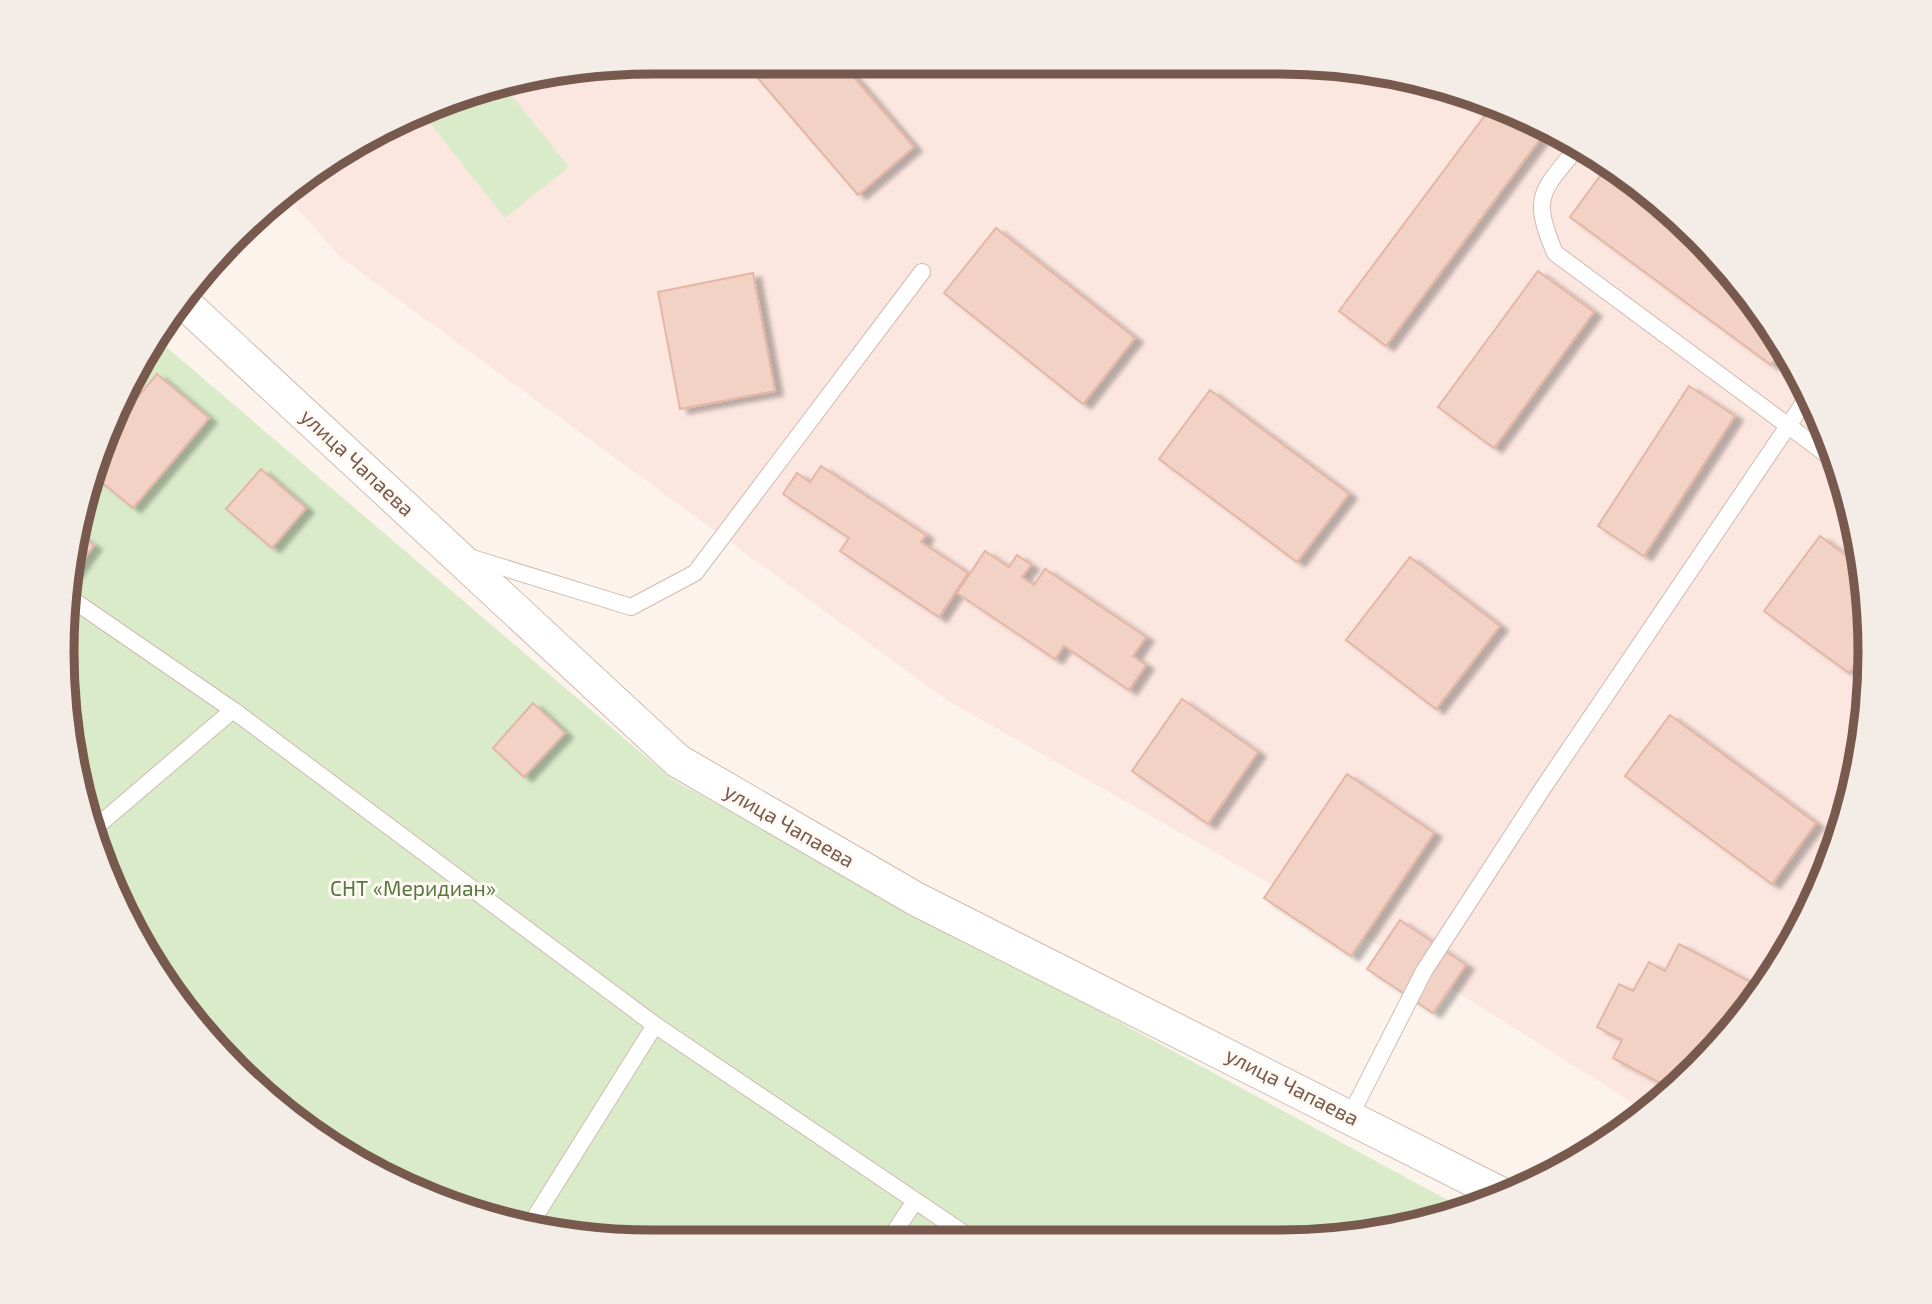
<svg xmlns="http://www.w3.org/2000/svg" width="1932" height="1304" font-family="'Exo 2',sans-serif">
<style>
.commercial{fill:#fce6e0}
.green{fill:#daebca}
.building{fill:#f1d2c4;stroke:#e4b6a5;stroke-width:2;filter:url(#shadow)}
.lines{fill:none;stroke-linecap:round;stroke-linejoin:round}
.service-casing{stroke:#cfbbb0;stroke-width:18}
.minor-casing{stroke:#cfbbb0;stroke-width:35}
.service{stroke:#fff;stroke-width:16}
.minor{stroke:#fff;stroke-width:33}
.labels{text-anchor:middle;stroke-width:6;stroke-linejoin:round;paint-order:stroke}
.street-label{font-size:21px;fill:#78594e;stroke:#fff9f3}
.park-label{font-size:21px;fill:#587743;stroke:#fff9f3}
.rim{fill:none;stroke:#78594e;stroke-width:9}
</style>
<defs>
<filter id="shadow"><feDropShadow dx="8" dy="4.5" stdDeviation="2" flood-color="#0004"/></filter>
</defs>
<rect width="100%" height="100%" fill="#fcf4ec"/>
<!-- commercial -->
<path class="commercial" d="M652 61H1280L1395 73 1542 122 1697 234 1771 323 1826 426 1859 536 1871 652 1859 767 1826 878 1771 980 1698 1069 1647 1112 1424 971 945 699 340 257 286 196 323 161 462 92Z"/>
<!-- green -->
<path class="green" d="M504 86 569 167 505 218 422 113 462 92Z
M157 339 673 780 1466 1210 1396 1231 1280 1243H652L537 1231 390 1182 235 1070 140 947 73 768 63 613 106 426Z"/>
<!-- building -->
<path class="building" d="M774 61H840L914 147 858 195 756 76Z
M1492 106 1549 127 1386 346 1339 311Z
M1606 168 1697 234 1771 323 1783 347 1771 365 1570 217Z
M996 228 1135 338 1083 404 944 293Z
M1538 271 1594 312 1494 448 1438 407Z
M753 273 775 391 680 409 658 292Z
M157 374 209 418 133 508 94 476 104 437Z
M1689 386 1735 416 1644 556 1598 526Z
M1210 390 1349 494 1297 562 1159 459Z
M821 466 926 535 921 542 968 573 939 617 840 551 849 538 783 494 797 473 810 482Z
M261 469 306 508 272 548 226 509Z
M80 536 94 545 70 579Z
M1820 536 1862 567 1870 645 1849 673 1764 611Z
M985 551 1009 567 1017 555 1031 565 1022 577 1034 585 1045 569 1146 637 1133 656 1146 665 1129 690 1064 646 1055 659 957 593Z
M1410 557 1500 626 1436 709 1346 640Z
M1182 699 1258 752 1208 824 1132 771Z
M533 703 565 733 524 777 493 748Z
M1670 715 1816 823 1772 884 1625 776Z
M1347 774 1434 833 1351 956 1264 898Z
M1400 920 1466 965 1433 1013 1367 969Z
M1679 944 1764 989 1698 1069 1673 1090 1613 1058 1622 1040 1597 1027 1619 984 1633 991 1649 962 1665 971Z"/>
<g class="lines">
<!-- service casing -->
<g class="service-casing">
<path id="service" d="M1577 148C1541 192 1531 196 1555 253L1837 462
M469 557 631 607 695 573 922 272
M67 596 233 710 655 1025 978 1243
M95 828 233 710
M1350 1116 1424 971 1543 788 1809 395
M528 1228 655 1025
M887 1243 915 1201"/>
</g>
<!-- minor casing -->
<g class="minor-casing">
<path id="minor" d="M180 299 678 761 916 899 1507 1197"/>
</g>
<!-- service -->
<use href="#service" class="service"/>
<!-- minor -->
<use href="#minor" class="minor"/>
</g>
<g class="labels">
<!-- street labels -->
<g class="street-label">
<text transform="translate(357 463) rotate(43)" y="7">улица Чапаева</text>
<text transform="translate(789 826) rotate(30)" y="7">улица Чапаева</text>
<text transform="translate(1292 1087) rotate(27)" y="7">улица Чапаева</text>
</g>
<!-- park labels -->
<g class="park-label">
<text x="413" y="896">СНТ «Меридиан»</text>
</g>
</g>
<!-- crop -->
<path d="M0 0H1932V1304H0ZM652 74H1280A578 578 0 0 1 1858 652V652A578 578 0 0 1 1280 1230H652A578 578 0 0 1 74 652V652A578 578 0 0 1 652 74Z" fill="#f4ece6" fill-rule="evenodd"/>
<path class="rim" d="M652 74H1280A578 578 0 0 1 1858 652V652A578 578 0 0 1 1280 1230H652A578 578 0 0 1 74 652V652A578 578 0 0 1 652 74Z"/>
</svg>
